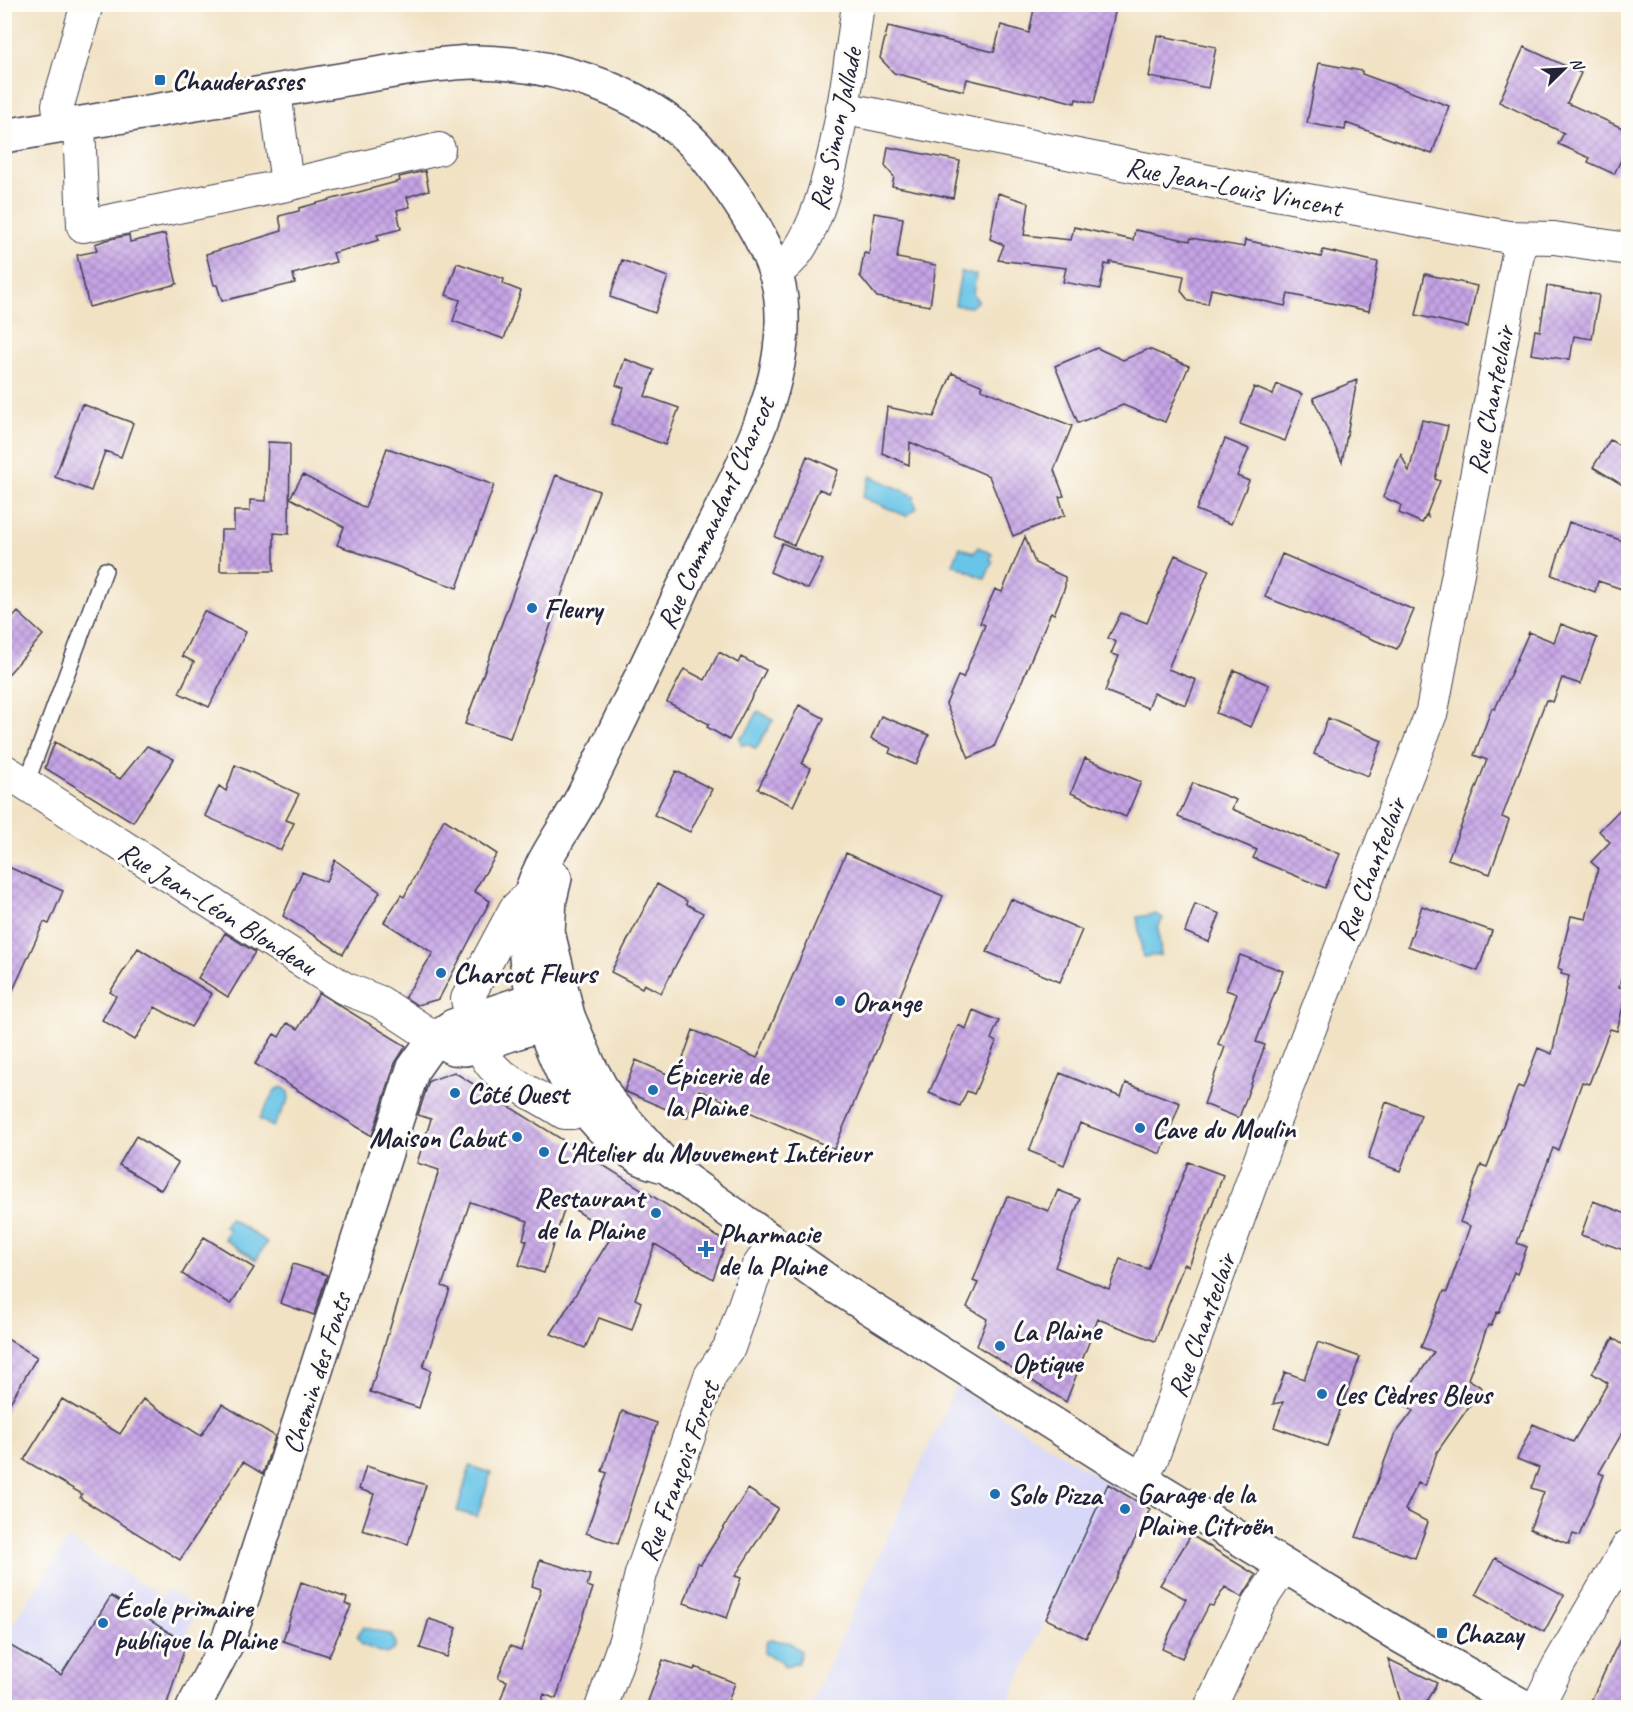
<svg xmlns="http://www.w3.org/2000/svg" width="1633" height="1712" font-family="Caveat,sans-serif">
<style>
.built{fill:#d7d7f8}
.water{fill:#69c5e7;stroke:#467491;stroke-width:1.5}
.building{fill:url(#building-cross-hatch)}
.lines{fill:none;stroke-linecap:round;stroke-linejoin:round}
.lane-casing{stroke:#413f50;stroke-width:18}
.street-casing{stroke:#413f50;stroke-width:34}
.secondary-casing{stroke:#413f50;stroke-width:36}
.primary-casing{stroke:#413f50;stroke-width:36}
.lane{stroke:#fff;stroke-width:15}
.street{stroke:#fff;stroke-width:32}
.secondary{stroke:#fff;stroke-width:33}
.primary{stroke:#fff;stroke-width:33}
.poi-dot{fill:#1f6fb2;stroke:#fdfcf7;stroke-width:2}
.labels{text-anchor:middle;stroke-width:6;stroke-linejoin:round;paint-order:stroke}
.poi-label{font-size:28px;font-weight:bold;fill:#22223b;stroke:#fdfcf7;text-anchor:start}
.street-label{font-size:28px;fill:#22223b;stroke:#fdfcf7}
</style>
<defs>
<pattern id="building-cross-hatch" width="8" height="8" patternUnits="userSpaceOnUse" patternTransform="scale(1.5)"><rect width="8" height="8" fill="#c6a4e6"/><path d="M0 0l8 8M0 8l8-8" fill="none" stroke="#a085bc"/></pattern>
</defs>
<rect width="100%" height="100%" fill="#fdfcf7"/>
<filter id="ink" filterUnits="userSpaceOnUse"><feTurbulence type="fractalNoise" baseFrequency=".0167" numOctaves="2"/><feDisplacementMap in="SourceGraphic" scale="12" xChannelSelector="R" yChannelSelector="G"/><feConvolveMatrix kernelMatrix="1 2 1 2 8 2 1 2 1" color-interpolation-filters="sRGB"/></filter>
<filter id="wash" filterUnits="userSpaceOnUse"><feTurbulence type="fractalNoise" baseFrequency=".008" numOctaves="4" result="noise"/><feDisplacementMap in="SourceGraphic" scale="24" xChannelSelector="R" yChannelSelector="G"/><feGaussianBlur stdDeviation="1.35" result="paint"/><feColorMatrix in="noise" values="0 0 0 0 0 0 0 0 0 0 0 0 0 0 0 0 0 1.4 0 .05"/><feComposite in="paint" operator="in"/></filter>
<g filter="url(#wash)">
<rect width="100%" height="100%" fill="#f1e2c4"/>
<!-- built -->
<path class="built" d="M956 1386 1108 1484 1006 1707 809 1708Z
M68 1539 163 1597 167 1589 196 1608 166 1707H5L4 1638Z"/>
<!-- water -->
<path class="water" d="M961 272 976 275 973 294 978 301 971 307 955 305Z
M871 476 915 496 913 499 917 508 906 516 862 497Z
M960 547 974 553 978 547 992 554 990 559 993 561 985 579 953 564Z
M758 711 773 720 756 749 748 744 741 745 740 736 745 735Z
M1155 914 1163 918 1158 928 1161 955 1143 957 1137 917Z
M282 1087 288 1091 289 1099 273 1127 259 1119 275 1090Z
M229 1218 267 1242 256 1260 224 1239 229 1230 224 1226Z
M470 1466 491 1473 477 1517 457 1511Z
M363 1627 391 1635 396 1643 394 1650 386 1654 362 1645 357 1636Z
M772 1640 788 1642 801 1651 798 1663 785 1667 781 1661 764 1653 767 1641Z"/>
<g id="blocks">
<!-- building -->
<path class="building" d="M1035 4H1117L1094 103 1076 99 1075 103 1041 94 1040 96 967 79 964 91 894 73 880 58 888 26 994 52 1001 25 1029 33Z
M1157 35 1216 47 1208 88 1149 77Z
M1524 47 1581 73 1567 103 1629 131V144L1614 174 1588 162 1590 158 1558 144 1564 133 1499 102Z
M1319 63 1362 71V74L1449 106 1432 154 1346 123 1345 130 1307 123Z
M888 147 960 161 953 198 892 186 894 177 885 166Z
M425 171 429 190 407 197 410 207 397 210 401 229 377 235 379 240 333 253 336 262 293 274 295 283 222 301 217 285H214L206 254 282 231 279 216 299 211V208L400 181 399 177Z
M998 193 1029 203 1024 235 1071 240 1074 227 1133 240 1135 230 1190 241 1191 238 1244 247 1245 240 1321 257 1323 250 1378 262 1369 311 1288 294 1285 306 1211 289 1208 304 1189 301 1181 291 1184 276 1110 262V265L1105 264 1100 289 1063 282 1066 268 998 260 1004 245 990 239Z
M874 213 903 218 897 258 936 265 930 306 877 297 860 276 864 253 869 254Z
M165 234 177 284 89 307 77 255 97 251 95 244 106 240 129 235 130 242Z
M622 260 668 277 655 313 610 297Z
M457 263 504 279 503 284 521 291 504 339 453 321 460 300 446 295Z
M1425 274 1477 286 1468 327 1416 315Z
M1547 286 1599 295 1592 339 1574 336 1570 360 1531 354 1535 330 1540 331Z
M1097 348 1123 360 1149 349 1189 366 1165 422 1123 405 1078 423 1055 366Z
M625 359 654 370 645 396 679 408 665 445 611 424 624 388 616 385Z
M952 373 983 386 981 389 1072 426 1054 470 1064 496 1059 497 1065 515 1013 536 989 476 910 442 909 465 882 453 887 407 934 417Z
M1357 380 1342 462 1313 398Z
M1277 384 1302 394 1285 441 1240 424 1254 387 1273 395Z
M82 404 133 423 121 457 105 451 91 491 55 477Z
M1422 420 1448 426 1435 479 1440 481 1427 513 1428 517 1426 515 1422 523 1399 513 1401 505 1383 497 1401 454 1409 472Z
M1225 439 1249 449 1237 476 1249 481 1231 524 1196 510Z
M1610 440 1629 451V489L1593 467Z
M268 442 290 443 289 534 274 533V571H220L221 530H234V511H250V500L266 501Z
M387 448 494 485 457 588 337 545 344 527 290 498 303 475 365 508Z
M807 456 838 470 829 493 819 489 794 545 775 537Z
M556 475 599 491 510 738 465 724Z
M1569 522 1629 543V569L1622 589 1598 581 1595 592 1552 575Z
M1025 537 1035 563 1065 577V587L1054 614 1051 612 994 747 969 758 946 704 958 676 963 678 985 625 980 623 995 589 1002 592Z
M782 543 823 560 808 589 770 572Z
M1282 554 1414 610 1397 649 1265 597Z
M1175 555 1209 570 1168 669 1196 680 1186 705 1154 693 1148 708 1105 691 1119 656 1111 654 1116 642 1108 638 1121 613 1147 623Z
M204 611 246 632 209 707 179 693 194 662 182 656Z
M18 612 43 635 4 679V627Z
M1561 624 1597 638 1580 684 1562 678 1553 702 1546 700 1502 817 1509 820 1490 874 1448 859 1487 760 1474 755 1492 708 1495 709 1529 632 1554 642Z
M719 652 738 663 741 657 766 670 729 740 707 727 709 724 667 702 684 669 705 680Z
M1234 670 1269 685 1251 727 1216 713Z
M799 705 824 718 802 764 811 768 793 806 758 789Z
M881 716 929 735 916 765 889 753 891 748 871 739Z
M1328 718 1382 741 1368 776 1314 754Z
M55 742 120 779 147 746 174 759 133 822 45 768Z
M1085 758 1141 782 1126 817 1071 793Z
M235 765 299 794 286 820 294 823 281 850 205 816 219 786 226 791Z
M676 771 712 789 690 832 654 815Z
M1193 783 1236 800 1232 809 1340 854 1325 888 1253 858 1257 850 1178 817Z
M1629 800V946L1619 987 1627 989 1617 1031 1610 1029 1589 1084 1582 1082 1558 1150 1553 1148 1530 1208 1517 1243 1527 1247 1517 1274 1514 1272 1499 1313 1497 1312 1491 1326 1488 1325 1468 1379 1482 1388 1437 1452 1425 1486 1418 1483 1405 1510 1428 1522 1415 1558 1356 1537 1394 1436 1413 1411 1400 1402 1434 1352 1421 1347 1444 1291 1447 1292 1470 1226 1460 1222 1481 1165 1487 1167 1518 1086 1523 1088 1538 1048 1552 1054 1569 976 1561 974 1562 970 1558 968 1571 916 1586 919 1598 868 1591 862 1610 842 1599 831Z
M444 819 497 854 474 891 490 901 439 999 417 1005 405 997 433 953 384 922 401 895 404 897Z
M846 853 943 896 834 1149 699 1090 687 1118 624 1091 636 1060 676 1078 693 1030 757 1058Z
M335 860 380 892 343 954 283 916 302 872 326 882Z
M4 865 63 891 49 924 44 922 4 1010Z
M657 884 687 901 686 904 703 913 661 993 644 984 642 988 611 972Z
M1011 899 1082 930 1060 982 987 952Z
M1195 904 1220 914 1209 942 1185 932Z
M1422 906 1492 931 1478 971 1408 946Z
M225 933 255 952 228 997 198 978Z
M138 948 212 994 191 1027 155 1007 135 1040 102 1020 116 996 110 992Z
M1240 955 1283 971 1256 1042 1265 1045 1239 1118 1204 1104 1225 1047 1218 1044 1237 994 1226 990Z
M319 993 406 1046 395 1063 372 1136 255 1064 274 1034 279 1037 287 1023 298 1029Z
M973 1010 999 1021 991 1039 996 1042 974 1094 967 1091 960 1106 929 1093 958 1025 966 1029Z
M454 1072 726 1242 713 1279 655 1244 635 1299 641 1302 632 1330 599 1318 585 1348 551 1334 613 1234 566 1204 544 1273 519 1265 527 1241 523 1239 528 1221 470 1202 442 1286 450 1289 423 1367 431 1370 419 1408 370 1392 439 1170 417 1163 431 1119 418 1115 429 1081Z
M1060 1073 1121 1097 1126 1083 1180 1103 1161 1154 1080 1123 1064 1165 1029 1151Z
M1386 1102 1421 1115 1400 1171 1368 1159Z
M136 1136 178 1163 161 1190 119 1165Z
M1188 1162 1223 1175 1189 1266 1184 1264 1155 1341 1098 1319 1066 1402 977 1346 987 1319 967 1307 978 1283 973 1281 1007 1196 1049 1211 1058 1190 1080 1199 1055 1267 1109 1289 1120 1259 1148 1269Z
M1593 1201 1629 1215V1252L1581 1235Z
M204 1237 254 1268 231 1304 182 1274Z
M293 1264 327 1275 314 1315 280 1303Z
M4 1337 37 1357 4 1413Z
M1613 1338 1629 1349V1421L1599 1473 1604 1475 1579 1536 1573 1534 1569 1544 1530 1529 1544 1492 1531 1488 1539 1468 1517 1459 1533 1424 1573 1442 1608 1383 1592 1373Z
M1318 1342 1360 1357 1327 1446 1274 1427 1283 1402 1273 1404 1285 1372 1304 1379Z
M62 1399 120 1434 143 1399 201 1436 222 1404 275 1436 263 1474 243 1462 180 1560 80 1498 82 1494 24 1460Z
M622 1411 657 1423 618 1544 586 1533 607 1473 602 1471Z
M366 1466 426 1485 408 1544 362 1530 374 1494 359 1489Z
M1108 1484 1150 1509 1086 1638 1046 1619Z
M748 1489 778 1508 735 1576 741 1578 727 1618 684 1603 698 1563 701 1564Z
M1191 1535 1256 1575 1242 1597 1225 1587 1213 1606 1209 1605 1182 1658 1162 1649 1186 1599 1160 1585Z
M1495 1558 1564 1595 1544 1632 1476 1594Z
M540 1560 590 1575 587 1586 593 1588 556 1699 544 1694 540 1707H498L507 1681 498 1678 510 1646 521 1650 541 1589 532 1586Z
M301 1582 347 1598 345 1604 351 1606 329 1656 283 1641Z
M111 1596 186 1643 166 1707H4V1642L61 1675Z
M429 1619 457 1628 447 1657 420 1648Z
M1629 1620V1707H1588Z
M1388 1659 1437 1683 1423 1707H1402Z
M663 1660 694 1670 695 1667 735 1683 726 1707H646Z"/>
</g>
</g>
<g filter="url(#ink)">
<use href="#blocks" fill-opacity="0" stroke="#413f50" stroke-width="1.5"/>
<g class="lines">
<!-- lane casing -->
<g class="lane-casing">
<path id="lane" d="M26 784 105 570"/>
</g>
<!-- street casing -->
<g class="street-casing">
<path id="street" d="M275 91 287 185
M842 108 1248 189 1508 237 1554 238 1628 249
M79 124 83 226 287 185 439 149
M61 127 58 105 87 4
M774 272C831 251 850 61 858 4
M4 770 344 988 380 1002 435 1038
M531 893 515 909 467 999C471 1021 480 1056 497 1071 517 1087 543 1099 564 1113H572L581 1106
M1141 1478 1152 1459 1266 1143 1432 711 1521 238
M601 1708 625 1640 641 1574 710 1376 729 1348 757 1268 774 1243
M1210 1708 1259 1603 1284 1566
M1537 1708 1558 1666 1628 1546"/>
</g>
<!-- secondary casing -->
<g class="secondary-casing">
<path id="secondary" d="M435 1038 453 1048 465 1049 568 1016
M193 1708 227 1643 239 1609 413 1069 435 1038 453 1026 548 994 552 1006"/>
</g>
<!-- primary casing -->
<g class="primary-casing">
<path id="primary" d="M4 136 418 67C437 65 457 62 476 62 558 63 653 92 707 158 736 195 776 251 781 299 791 391 734 480 696 560 660 638 623 715 585 792 566 830 534 866 527 909 518 960 537 1012 556 1058 572 1098 602 1136 639 1157 647 1162 658 1164 667 1167
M555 878 550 899 548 932 568 1016 589 1065 609 1102 667 1167 832 1284 1115 1463 1400 1636 1526 1708"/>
</g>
<!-- lane -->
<use href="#lane" class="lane"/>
<!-- street -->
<use href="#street" class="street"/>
<!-- secondary -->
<use href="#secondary" class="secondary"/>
<!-- primary -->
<use href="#primary" class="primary"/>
</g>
</g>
<!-- markers -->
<g class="poi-dot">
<rect x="154" y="74" width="12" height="12" rx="3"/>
<circle cx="532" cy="608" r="6"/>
<circle cx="441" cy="973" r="6"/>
<circle cx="840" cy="1001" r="6"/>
<circle cx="653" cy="1090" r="6"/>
<circle cx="455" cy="1093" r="6"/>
<circle cx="1140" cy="1128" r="6"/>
<circle cx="517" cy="1137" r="6"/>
<circle cx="544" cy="1152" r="6"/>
<circle cx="656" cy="1213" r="6"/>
<path d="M703 1240h6v6h6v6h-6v6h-6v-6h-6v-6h6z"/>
<circle cx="1000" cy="1346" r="6"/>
<circle cx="1322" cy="1394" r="6"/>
<circle cx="995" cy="1494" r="6"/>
<circle cx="1125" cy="1509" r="6"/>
<circle cx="103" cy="1623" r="6"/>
<rect x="1436" y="1627" width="12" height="12" rx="3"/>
</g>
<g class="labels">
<!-- poi labels -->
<g class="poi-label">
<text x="172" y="90">Chauderasses</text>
<text x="544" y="618">Fleury</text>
<text x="453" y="983">Charcot Fleurs</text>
<text x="852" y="1011">Orange</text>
<text x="665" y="1084">Épicerie de<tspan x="665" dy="32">la Plaine</tspan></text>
<text x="467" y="1103">Côté Ouest</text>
<text x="1152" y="1138">Cave du Moulin</text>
<text x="505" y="1147" text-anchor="end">Maison Cabut</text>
<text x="556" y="1162">L'Atelier du Mouvement Intérieur</text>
<text x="644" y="1207" text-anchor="end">Restaurant<tspan x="644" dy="32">de la Plaine</tspan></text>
<text x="718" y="1243">Pharmacie<tspan x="718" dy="32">de la Plaine</tspan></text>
<text x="1012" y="1340">La Plaine<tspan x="1012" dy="32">Optique</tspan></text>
<text x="1334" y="1404">Les Cèdres Bleus</text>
<text x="1137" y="1503">Garage de la<tspan x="1137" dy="32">Plaine Citroën</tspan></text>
<text x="1007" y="1504">Solo Pizza</text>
<text x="115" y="1617">École primaire<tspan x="115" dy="32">publique la Plaine</tspan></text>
<text x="1454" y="1643">Chazay</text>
</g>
<!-- street labels -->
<g class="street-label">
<text transform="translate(835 129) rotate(-78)" y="10">Rue Simon Jallade</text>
<text transform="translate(1234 186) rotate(11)" y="10">Rue Jean-Louis Vincent</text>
<text transform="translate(1490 400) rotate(-79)" y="10">Rue Chanteclair</text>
<text transform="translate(715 513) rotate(-66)" y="10">Rue Commandant Charcot</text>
<text transform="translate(1370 869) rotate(-69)" y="10">Rue Chanteclair</text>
<text transform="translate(218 908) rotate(32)" y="10">Rue Jean-Léon Blondeau</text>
<text transform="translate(1201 1325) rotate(-70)" y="10">Rue Chanteclair</text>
<text transform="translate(316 1373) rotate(-72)" y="10">Chemin des Fonts</text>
<text transform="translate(678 1471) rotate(-70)" y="10">Rue François Forest</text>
</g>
</g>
<!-- margin -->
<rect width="1633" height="1712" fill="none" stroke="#fdfcf7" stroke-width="24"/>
<!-- north arrow -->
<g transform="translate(1564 69) rotate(66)" stroke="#fdfcf7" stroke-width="4.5" paint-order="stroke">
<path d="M0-4.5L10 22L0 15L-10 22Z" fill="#22223b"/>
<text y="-9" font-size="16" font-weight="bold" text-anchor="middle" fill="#22223b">N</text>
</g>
</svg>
